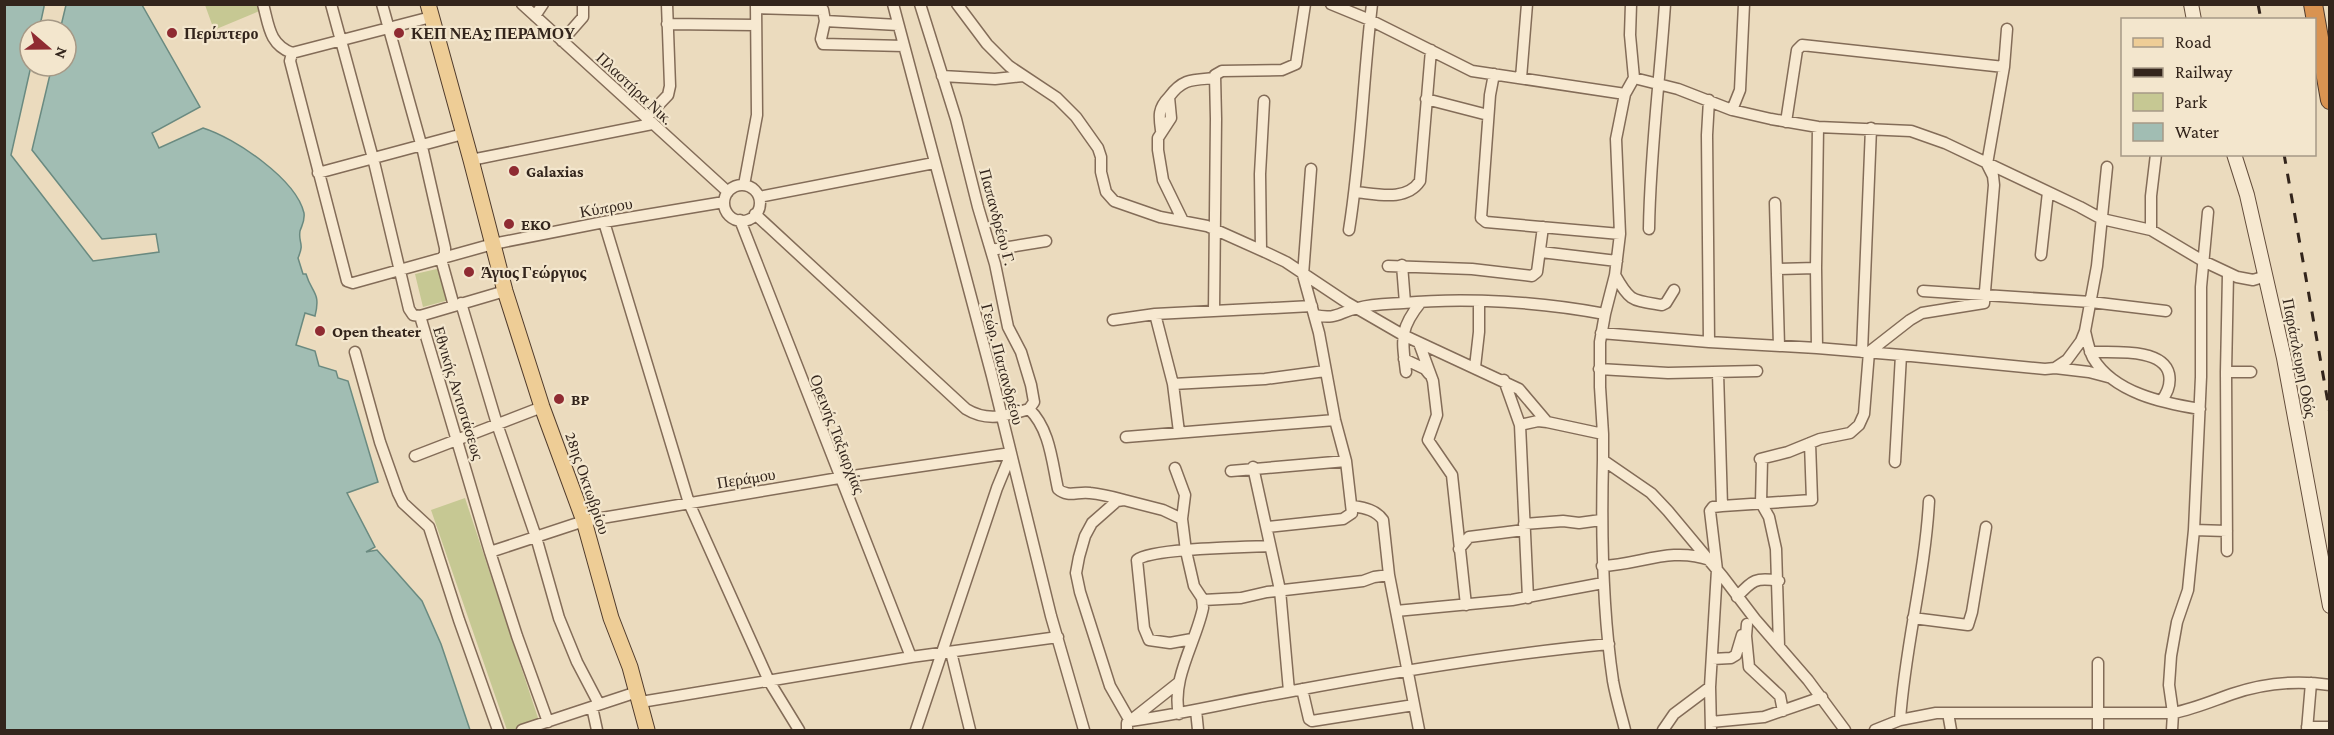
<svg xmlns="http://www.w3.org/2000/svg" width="2334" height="735" font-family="'Crimson Pro',serif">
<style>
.green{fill:#c6c893}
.water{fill:#a1bdb3;stroke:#6a8a80;stroke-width:1.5}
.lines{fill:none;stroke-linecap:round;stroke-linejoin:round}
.minor-casing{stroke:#836c58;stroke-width:13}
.secondary-casing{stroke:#644d3b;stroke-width:16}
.primary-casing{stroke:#503b2c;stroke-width:17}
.motorway-casing{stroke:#503b2c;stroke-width:20}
.minor{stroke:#f7e9d1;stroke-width:10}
.secondary{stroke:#f7e9d1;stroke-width:14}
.primary{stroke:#eecd96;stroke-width:15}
.motorway{stroke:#d99351;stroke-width:18}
.rail{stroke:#33251c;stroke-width:3;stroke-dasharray:10 10;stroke-linecap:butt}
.poi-dot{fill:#8f2b32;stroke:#f3e6cd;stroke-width:2}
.labels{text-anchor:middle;stroke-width:4.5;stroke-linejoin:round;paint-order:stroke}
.poi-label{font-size:16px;font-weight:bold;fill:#33251c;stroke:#f3e6cd;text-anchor:start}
.street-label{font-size:16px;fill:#33251c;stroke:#f3e6cd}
</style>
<rect width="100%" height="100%" fill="#ebdbbe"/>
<!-- green -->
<path class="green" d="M205 5H263L262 10 214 30Z
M441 268 449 300 423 307 415 274Z
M465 498 539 721 512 730H507L431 510Z"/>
<!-- water -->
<path class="water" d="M4 5H44V7L39 30H30L31 66 11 155 93 261 159 252 156 234 102 239 32 150 52 66H66V30H60L66 5H142L200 107 152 133 159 148 203 128C235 138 296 179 304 213 305 221 302 225 300 231 298 244 305 242 298 258L303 274H306C312 294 321 292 315 316L305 313 296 345 315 351 319 366 336 371 338 378 348 381 378 482 347 493 375 547 366 552 377 550 422 601 441 644 470 730H5Z"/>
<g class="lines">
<!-- minor casing -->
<g class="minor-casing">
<path id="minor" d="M263 4C269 26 269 44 292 53L431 17
M331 4 374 162 409 309 413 315 420 316 490 552 517 636 548 722
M382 4 423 151 445 248V254L441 259 454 306
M522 4 728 192
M893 4 992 376 1051 616 1084 730
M957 4 987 44 1009 66 1057 98 1076 117 1098 148 1101 157V172L1106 192 1114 201 1160 217 1207 226 1265 252 1286 262 1346 302 1403 335 1519 389 1547 422 1603 434V460L1651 493 1668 511 1723 577 1755 619 1808 680 1845 730
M1331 4 1370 20 1472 71 1625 94
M756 8 823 10 825 21 821 39 823 44 904 46
M535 16 543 4
M825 21 898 25
M667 24 755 25
M562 41 583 17V4
M292 53 290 61 347 281 353 283 493 244 604 222 724 202
M1494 74 1490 95 1481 218 1486 222 1620 234
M942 76 995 79 1023 76
M1521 78 1527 4
M1634 78 1678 89 1732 110 1771 119 1818 127 1911 131 1945 143 2080 207 2102 219 2151 230 2203 261 2237 277 2253 280 2266 276
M1426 99 1488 115
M1732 110 1740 90 1744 4
M646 118 668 95 670 86 667 4
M1786 122 1797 50 1802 45 2004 67
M1161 130C1159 116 1158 108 1169 97
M471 160 652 124
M318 173 463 134
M744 185 757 115 756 4
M724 203a18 18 0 1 1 36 0a18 18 0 1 1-36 0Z
M1355 192C1377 194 1406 202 1420 181L1431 50
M759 197 934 163
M1775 203 1779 346
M755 214 966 409C987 422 1006 416 1029 409L1034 402 1031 385 1021 352 1008 327 995 264 978 207 956 119 920 4
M740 220 911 657
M1183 221 1163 180 1158 150V138L1171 118 1169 97C1183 78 1193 80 1215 78
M604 222 689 503 769 681 799 730
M1649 229C1650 153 1660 79 1665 4
M1349 230C1361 156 1363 80 1372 4
M2151 230V196L2156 154
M991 250 1046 241
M1261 250 1260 174 1264 101
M1541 252 1617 261
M2041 255 2048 192
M1402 265 1405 303
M1388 266 1472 269 1532 276 1537 272 1543 227
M1777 269 1816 268
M1615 275C1630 302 1632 300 1662 305L1666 303 1674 290
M1923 291 2091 302 2166 311
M461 303 497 424 536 537 559 618 577 662 599 704
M1214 311 1216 119 1215 75 1222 71 1282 70 1296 64 1305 4
M1155 314 1173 384 1179 432
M1314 315C1338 320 1338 312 1358 308 1372 304 1389 304 1403 303 1467 297 1542 302 1605 314
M420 316 505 291
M1113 320 1155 314 1312 306
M2085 331C2087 340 2089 350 2093 358 2114 393 2163 403 2200 409
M1601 333 1709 342 1817 348 1816 268 1818 127
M1709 342 1707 135 1709 100
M1419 343 1433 381 1437 415 1428 440 1452 475 1466 605
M1817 348 1901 355 1895 462
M355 352 380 442 398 493 403 503 429 527 459 620 498 730
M1862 352 1871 128
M2090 352C2111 353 2163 347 2169 374 2171 384 2168 392 2162 400
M1901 355 2045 369 2055 368 2067 360 2081 341 2085 331 2097 266 2107 167
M1404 359 1425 369 1429 374
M1475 367 1479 332V302
M2055 368 2089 372 2108 377
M1599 369 1668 373 1757 371
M1406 372C1402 339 1399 329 1421 302
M2226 372H2251
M1718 373 1722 506
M1504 380 1520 425 1528 598
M1173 384 1265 379 1325 371
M1029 409C1050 429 1052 462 1058 489 1068 498 1078 491 1090 493 1101 494 1113 497 1124 500
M1520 425 1538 421 1547 422
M1603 434 1600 387V342L1605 314 1615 275 1620 234 1616 139 1625 94 1634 78 1630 35 1631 4
M1126 437 1335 420
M415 456 542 407
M1760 459 1788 452 1820 439 1850 433 1859 425 1864 414 1869 352 1910 320 1922 313 1984 303 1994 185 1993 176 1987 164 2004 67 2007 29
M1762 459 1761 503 1769 517 1776 549 1779 646
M1603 460C1601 534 1602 607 1613 681 1616 698 1621 714 1625 730
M1253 467 1280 590 1289 691
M1175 468 1185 495 1182 519 1186 551 1194 586 1202 598 1203 608C1196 642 1171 679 1179 714
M1231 471 1346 461
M1353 506C1365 508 1376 510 1383 520L1389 575 1419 730
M1524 524 1563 521 1579 523 1601 520
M1268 527 1343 519 1352 513 1346 461 1335 420 1319 333 1303 275 1311 169
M2194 530 2227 531
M1459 549 1469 537 1524 530
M2227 551 2226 372 2228 274
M490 552 584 521 839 478 1011 453
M1602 566C1639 565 1671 546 1710 560
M1737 597C1752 580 1756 577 1779 581
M1203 600 1241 598 1267 592 1363 581 1374 577 1389 575
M1396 611 1512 600 1603 583
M1913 618 1968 625 1972 612 1986 527
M1747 624 1746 636 1749 667 1780 696 1783 711
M1192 639 1170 643 1149 640 1144 628 1137 560C1151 548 1247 547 1270 546
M951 652 970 730
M1712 659 1731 658 1736 655 1742 635
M1178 683 1130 721 1110 686 1080 592 1076 573 1079 557 1085 536 1092 523 1117 501 1124 500 1163 510 1182 519
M1302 689 1309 719 1312 721 1414 705
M641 702 911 657 1058 637
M592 707 597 730
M1196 710 1198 730
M1948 713 1951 730
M1900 720C1905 646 1925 575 1929 501
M1711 722 1764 717 1822 697
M2307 727H2330
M522 730 637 692
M916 730 997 488 1011 454
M1127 730V723L1130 721C1183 714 1235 701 1287 692 1393 672 1501 654 1609 644
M1663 730 1674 714 1710 687
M1711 730 1710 687 1717 570 1710 511 1713 507 1722 506 1812 500 1810 443
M1875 730 1900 720 1936 713H2173C2194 709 2212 701 2232 694 2264 683 2296 680 2330 685
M2098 730V663
M2172 730 2173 713 2169 685 2171 656 2177 622 2188 590 2194 530 2201 377V287L2208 212
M2307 730 2311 683"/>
</g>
<!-- secondary casing -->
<g class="secondary-casing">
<path id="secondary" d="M2191 4 2194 20
M2234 154 2247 195 2284 358 2330 606"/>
</g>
<!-- primary casing -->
<g class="primary-casing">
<path id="primary" d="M428 4 471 160 505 291 542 407 584 521 611 618 630 667 647 730"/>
</g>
<!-- motorway casing -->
<g class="motorway-casing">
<path id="motorway" d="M2313 4 2330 100"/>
</g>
<!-- minor -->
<use href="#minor" class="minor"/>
<!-- secondary -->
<use href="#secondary" class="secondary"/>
<!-- primary -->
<use href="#primary" class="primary"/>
<!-- motorway -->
<use href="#motorway" class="motorway"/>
<!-- rail -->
<path class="rail" d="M2258 4 2261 20
M2284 154 2330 414"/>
</g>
<!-- markers -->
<g class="poi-dot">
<circle cx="172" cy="33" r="6"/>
<circle cx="399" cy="33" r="6"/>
<circle cx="514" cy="171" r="6"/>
<circle cx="509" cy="224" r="6"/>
<circle cx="469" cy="272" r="6"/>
<circle cx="320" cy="331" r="6"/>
<circle cx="559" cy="399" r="6"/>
</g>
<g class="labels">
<!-- poi labels -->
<g class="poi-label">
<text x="184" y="39">Περίπτερο</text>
<text x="411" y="39">ΚΕΠ ΝΕΑΣ ΠΕΡΑΜΟΥ</text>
<text x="526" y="177">Galaxias</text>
<text x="521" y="230">EKO</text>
<text x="481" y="278">Άγιος Γεώργιος</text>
<text x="332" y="337">Open theater</text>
<text x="571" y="405">BP</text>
</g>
<!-- street labels -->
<g class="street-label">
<text transform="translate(635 88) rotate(43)" y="6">Πλαστήρα Νικ.</text>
<text transform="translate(606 207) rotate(-10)" y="6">Κύπρου</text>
<text transform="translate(998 217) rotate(75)" y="6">Παπανδρέου Γ.</text>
<text transform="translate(2300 358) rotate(79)" y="6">Παράπλευρη Οδός</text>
<text transform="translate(1003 364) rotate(75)" y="6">Γεώρ. Παπανδρέου</text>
<text transform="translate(459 393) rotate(73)" y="6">Εθνικής Αντιστάσεως</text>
<text transform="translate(838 434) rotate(69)" y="6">Ορεινής Ταξιαρχίας</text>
<text transform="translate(746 478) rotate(-9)" y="6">Περάμου</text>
<text transform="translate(588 483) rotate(71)" y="6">28ης Οκτωβρίου</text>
</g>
</g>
<!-- border -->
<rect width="2334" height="735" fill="none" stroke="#33251c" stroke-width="12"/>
<!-- legend -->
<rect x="2121" y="18" width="195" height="138" fill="#f3e6cd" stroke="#a69986" stroke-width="1.5"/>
<rect x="2133" y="38" width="30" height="9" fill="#eecd96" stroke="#a69986" stroke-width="1.5"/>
<text x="2175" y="48" font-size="18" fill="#33251c">Road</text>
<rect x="2133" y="68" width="30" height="9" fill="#33251c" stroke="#a69986" stroke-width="1.5"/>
<text x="2175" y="78" font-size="18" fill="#33251c">Railway</text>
<rect x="2133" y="93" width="30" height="18" fill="#c6c893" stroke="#a69986" stroke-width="1.5"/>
<text x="2175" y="108" font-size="18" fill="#33251c">Park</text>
<rect x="2133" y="123" width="30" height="18" fill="#a1bdb3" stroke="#a69986" stroke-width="1.5"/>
<text x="2175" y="138" font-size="18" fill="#33251c">Water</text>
<!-- north arrow -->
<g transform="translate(48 48) rotate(110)"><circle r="28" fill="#f3e6cd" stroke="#a69986" stroke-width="1.5"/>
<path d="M0-4.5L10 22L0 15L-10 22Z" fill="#8f2b32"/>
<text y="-9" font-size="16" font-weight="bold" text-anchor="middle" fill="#33251c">N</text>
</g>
</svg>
